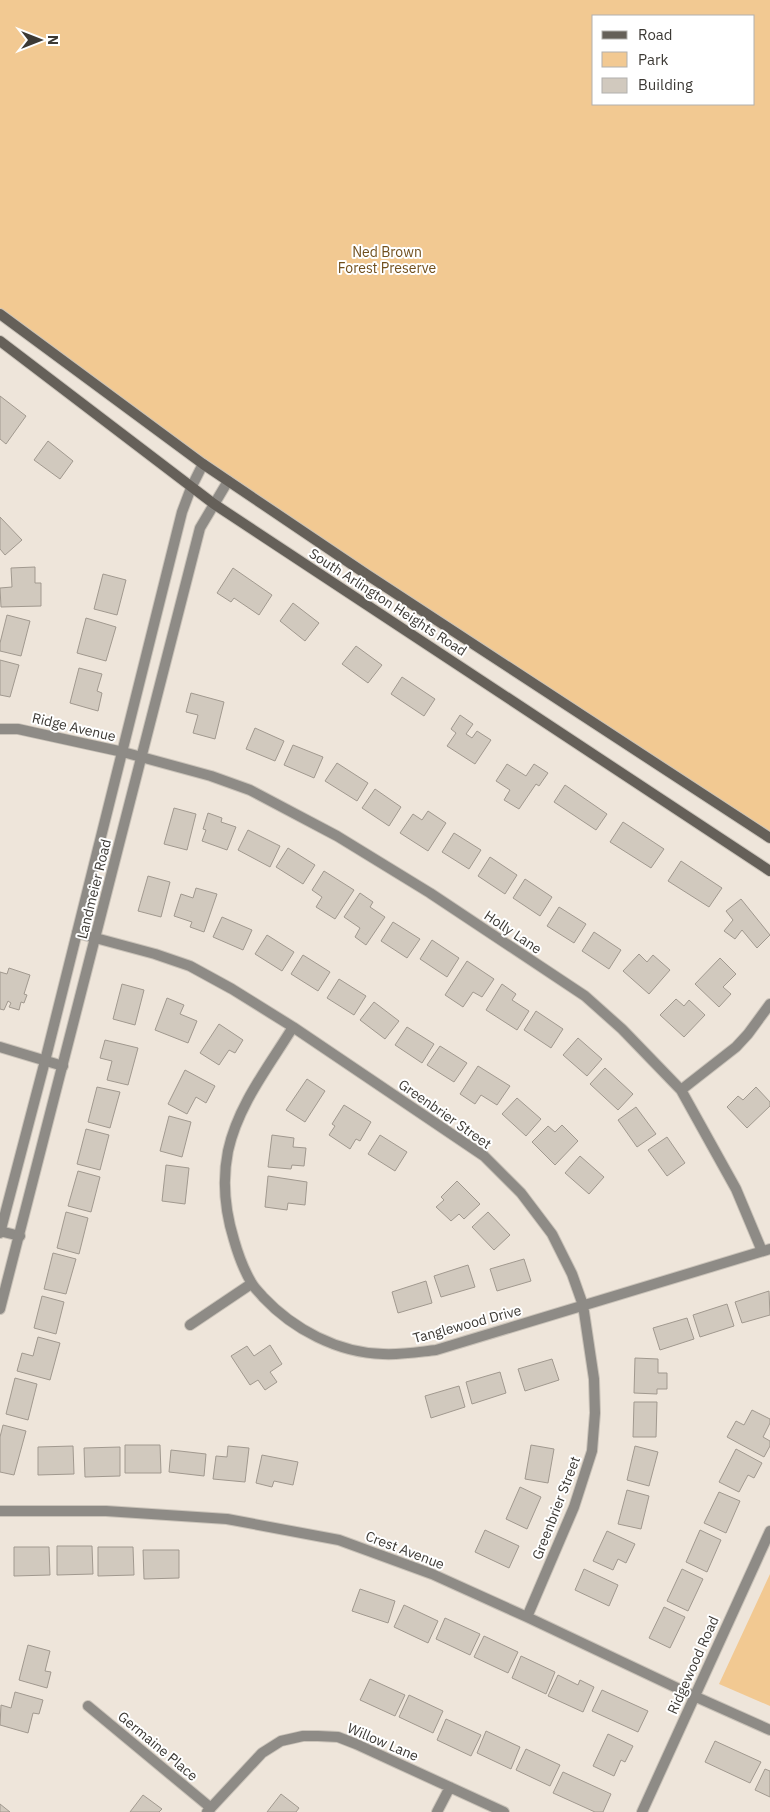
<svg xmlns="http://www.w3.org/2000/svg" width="770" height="1812" font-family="'IBM Plex Sans',sans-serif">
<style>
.green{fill:#f2c992;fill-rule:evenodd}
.building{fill:#d1c9be;stroke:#a1998f}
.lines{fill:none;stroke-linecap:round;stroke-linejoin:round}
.minor-casing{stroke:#cac3b9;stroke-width:12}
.tertiary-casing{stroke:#cac3b9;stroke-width:12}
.secondary-casing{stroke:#cac3b9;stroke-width:12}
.minor{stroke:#8e8b86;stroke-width:10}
.tertiary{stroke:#8e8b86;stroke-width:10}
.secondary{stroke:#656059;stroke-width:10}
.labels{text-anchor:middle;stroke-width:4;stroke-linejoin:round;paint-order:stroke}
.park-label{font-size:14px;fill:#704f1d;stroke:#fff}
.street-label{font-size:14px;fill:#3c3934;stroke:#fff}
</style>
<rect width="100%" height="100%" fill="#eee5da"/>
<!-- green -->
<path class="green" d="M0 0H770V838L360 570 0 314ZM594 16H754V104H594Z
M770 1574V1706L719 1684Z"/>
<!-- building -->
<path class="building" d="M0 396 26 416 6 444 0 439Z
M48 441 73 461 60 479 34 460Z
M0 517 22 540 5 555 0 549Z
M35 567V583H41V606L1 607 0 588 12 587 11 568Z
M233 568 272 595 259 615 234 598 231 602 217 593Z
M103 574 126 580 117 615 94 609Z
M293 603 319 623 305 641 280 621Z
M7 615 30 621 21 656 0 651V643Z
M86 618 116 627 106 661 77 653Z
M356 646 382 665 368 683 342 664Z
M0 660 19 665 10 697 0 695Z
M79 668 102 674 97 691 102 693 98 711 70 703Z
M402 677 435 699 424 716 391 694Z
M191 693 224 702 215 739 193 733 198 715 186 712Z
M460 715 473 724 466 734 472 738 477 731 491 740 475 764 447 746 456 733 451 729Z
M255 728 284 741 275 761 246 749Z
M293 745 323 757 314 778 284 765Z
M337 763 368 783 357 801 325 781Z
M507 764 526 776 534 764 548 773 539 786 536 784 519 809 504 800 510 790 496 781Z
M565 785 607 814 596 830 554 802Z
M375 789 401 807 389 826 362 808Z
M174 808 196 814 187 850 164 844Z
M428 811 446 823 428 851 400 833 413 814 422 820Z
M208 813 222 818 221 822 236 827 227 850 202 841 206 830 203 829Z
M623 822 664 849 651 868 610 842Z
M248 830 280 846 270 867 238 850Z
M454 833 481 850 469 869 442 852Z
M288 848 315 865 303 884 276 867Z
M490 857 517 875 505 894 478 876Z
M681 861 722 888 709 907 668 881Z
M324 871 354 890 335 919 316 907 322 897 312 890Z
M148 876 170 882 161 917 138 911Z
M525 879 552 897 540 916 513 898Z
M196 888 217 894 204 932 190 927 192 922 174 916 181 894 193 898Z
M360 893 373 902 370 907 385 917 366 945 355 937 360 928 344 917Z
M741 899 770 935 757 948 742 930 735 939 724 931 733 920 726 911Z
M559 907 586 924 574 943 547 926Z
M222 917 252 930 243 950 213 937Z
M393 922 420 939 407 958 381 941Z
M594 932 621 950 609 969 582 951Z
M267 935 294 952 282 971 255 954Z
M432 940 459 958 447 977 420 959Z
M639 954 647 962 653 955 670 970 649 994 623 971Z
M303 955 330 972 318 991 291 974Z
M720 958 736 974 723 987 731 994 719 1007 695 984Z
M467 961 494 979 482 997 473 992 463 1007 445 995Z
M9 968 30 975 24 994 27 995 24 1003 21 1002 19 1010 9 1007 11 1003 8 1001 4 1010 0 1009V972L7 974Z
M339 979 366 996 354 1015 327 998Z
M122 984 144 990 135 1025 113 1019Z
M502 984 516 994 512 1000 529 1011 517 1030 486 1010Z
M167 998 184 1005 180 1014 197 1021 188 1043 155 1030Z
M676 999 684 1006 689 1000 705 1015 684 1037 660 1015Z
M374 1002 399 1021 385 1039 360 1020Z
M536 1011 563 1029 551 1048 524 1030Z
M219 1024 243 1040 235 1053 229 1050 219 1065 200 1053Z
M407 1027 434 1044 422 1063 395 1045Z
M578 1038 602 1059 587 1076 563 1055Z
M105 1040 138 1048 128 1085 107 1080 112 1061 100 1058Z
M440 1046 467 1063 454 1082 427 1065Z
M478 1066 510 1086 497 1105 481 1095 475 1104 460 1094Z
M605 1068 633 1094 618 1110 590 1084Z
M185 1070 215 1086 206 1103 196 1097 187 1114 168 1104Z
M307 1079 325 1091 305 1122 286 1110Z
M97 1087 120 1092 110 1128 88 1122Z
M756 1087 770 1102V1106L747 1128 727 1107 738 1096 743 1100Z
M517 1098 541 1119 526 1136 502 1114Z
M344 1105 371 1122 360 1141 356 1139 350 1149 329 1135 335 1126 332 1124Z
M636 1107 656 1134 637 1147 618 1120Z
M169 1116 191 1122 182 1157 160 1151Z
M562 1125 578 1141 555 1165 532 1142 548 1126 555 1132Z
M86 1129 109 1135 100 1170 77 1164Z
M272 1135 294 1138 293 1147 306 1148 304 1166 292 1165 291 1169 268 1167Z
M380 1135 407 1152 395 1171 368 1154Z
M667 1137 685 1163 667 1176 648 1150Z
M580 1156 604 1177 589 1194 565 1173Z
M166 1165 189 1168 185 1204 162 1201Z
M78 1171 100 1177 91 1212 68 1206Z
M268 1176 307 1182 305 1205 288 1203 287 1210 265 1207Z
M457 1181 480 1204 464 1219 459 1214 451 1221 436 1207 444 1200 441 1197Z
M66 1212 88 1218 79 1254 57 1248Z
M488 1212 510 1235 494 1250 472 1227Z
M53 1253 76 1259 66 1294 44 1289Z
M524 1259 531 1281 497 1291 490 1269Z
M468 1265 475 1287 441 1297 434 1276Z
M426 1281 432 1303 398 1313 392 1292Z
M769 1291 770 1315 742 1323 735 1302Z
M42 1296 64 1302 56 1334 34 1328Z
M727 1304 734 1326 700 1337 693 1315Z
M687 1318 694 1339 660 1350 653 1328Z
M38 1337 60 1343 50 1380 17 1371 22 1353 33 1356Z
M270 1345 282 1364 270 1372 277 1382 265 1390 258 1380 250 1385 231 1356 247 1346 254 1356Z
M635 1358 658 1359V1373H667V1389H657V1394L634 1393Z
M552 1359 559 1380 525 1391 518 1369Z
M500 1372 506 1393 472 1404 466 1382Z
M15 1378 37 1384 28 1420 6 1414Z
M459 1386 465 1407 431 1418 425 1396Z
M634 1402H657L656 1437H633Z
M752 1410 770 1419V1423L763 1437 770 1441V1446L764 1457 727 1437 736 1421 744 1425Z
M3 1425 26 1431 14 1475 0 1472V1437Z
M125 1445H160L161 1473H125Z
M531 1445 554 1449 548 1483 525 1479Z
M73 1446 74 1474 38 1475V1447Z
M228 1446 249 1448 245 1482 213 1479 216 1456 227 1457Z
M635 1446 658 1452 649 1486 627 1480Z
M120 1447V1476L85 1477 84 1448Z
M736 1449 762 1463 754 1478 748 1475 739 1492 719 1482Z
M171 1450 206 1454 204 1476 169 1472Z
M262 1455 298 1462 293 1485 274 1481 272 1487 256 1483Z
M520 1487 541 1497 527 1529 506 1519Z
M627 1490 649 1496 641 1529 618 1524Z
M719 1492 740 1501 726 1533 704 1523Z
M485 1530 519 1546 509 1568 475 1552Z
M700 1530 721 1540 707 1572 686 1562Z
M607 1531 635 1544 626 1563 618 1559 613 1570 593 1561Z
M57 1546H92L93 1574 57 1575Z
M14 1547H49L50 1575 14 1576Z
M98 1547H133L134 1575 98 1576Z
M143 1550H179V1578L144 1579Z
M584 1569 618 1585 609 1606 575 1590Z
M682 1569 703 1579 688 1611 667 1601Z
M360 1589 395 1601 388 1623 352 1611Z
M404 1605 438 1621 428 1643 394 1627Z
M664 1607 685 1617 670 1648 649 1638Z
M445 1618 480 1634 470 1655 436 1639Z
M484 1636 518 1652 508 1673 474 1657Z
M28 1645 50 1651 45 1671 51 1672 47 1688 19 1680Z
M521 1656 555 1672 546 1694 512 1678Z
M558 1675 578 1685 580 1680 594 1687 583 1712 548 1696Z
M370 1679 405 1695 395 1716 360 1700Z
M602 1690 648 1711 638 1732 592 1711Z
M15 1692 43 1700 39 1714 33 1713 28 1733 0 1725 1 1705 11 1708Z
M409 1695 443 1711 433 1733 399 1717Z
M446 1719 481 1735 471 1756 437 1740Z
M486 1731 520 1747 511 1769 477 1753Z
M608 1734 633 1746 625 1762 621 1760 614 1776 593 1766Z
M715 1741 761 1762 750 1783 705 1762Z
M526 1749 560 1765 550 1786 516 1770Z
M765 1769 770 1771V1797L755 1790Z
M563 1772 611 1794 603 1812H595L553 1793Z
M281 1794 299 1808 296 1812H267Z
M143 1795 162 1809 159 1812H130Z
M0 1804 10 1812H0Z"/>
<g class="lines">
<!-- minor casing -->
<g class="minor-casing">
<path id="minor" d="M0 729H18L123 752 211 776 250 790 337 836 430 893 585 996 622 1029 681 1090 736 1189 762 1251
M77 933 155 954 190 966 232 989 293 1027 484 1156 521 1193 552 1234 572 1274 583 1305 594 1379 595 1413 592 1451 574 1507 527 1617
M293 1027C269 1066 238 1105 228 1151 222 1181 225 1211 234 1240 238 1254 244 1270 251 1282 254 1288 259 1292 263 1297 293 1329 338 1353 383 1354 401 1355 418 1352 436 1350L770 1249
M0 1047 63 1066
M681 1090 736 1047 748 1034 770 1004
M0 1231 20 1236
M190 1325 251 1284
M0 1511H106L227 1519 339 1540 432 1574 527 1617 694 1696 770 1730
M88 1706 211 1808
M207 1812 262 1753 281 1741 303 1736H318L338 1737 356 1744 504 1812
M437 1812 450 1787
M642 1812 770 1531"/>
</g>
<!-- tertiary casing -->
<g class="tertiary-casing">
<path id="tertiary" d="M0 1233 45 1061 182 512 191 488 203 464
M0 1309 200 528 228 481"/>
</g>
<!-- secondary casing -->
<g class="secondary-casing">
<path id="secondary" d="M0 314 203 464 366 574 770 838
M0 341 214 504 770 871"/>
</g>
<!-- minor -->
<use href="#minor" class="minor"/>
<!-- tertiary -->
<use href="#tertiary" class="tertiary"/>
<!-- secondary -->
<use href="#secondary" class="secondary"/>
</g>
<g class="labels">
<!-- park labels -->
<g class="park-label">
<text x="387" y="257">Ned Brown<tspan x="387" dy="16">Forest Preserve</tspan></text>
</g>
<!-- street labels -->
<g class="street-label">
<text transform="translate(388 602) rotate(33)" y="5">South Arlington Heights Road</text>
<text transform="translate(74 727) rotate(13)" y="5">Ridge Avenue</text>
<text transform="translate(94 889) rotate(-76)" y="5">Landmeier Road</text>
<text transform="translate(513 932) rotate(34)" y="5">Holly Lane</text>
<text transform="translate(445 1114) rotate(35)" y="5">Greenbrier Street</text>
<text transform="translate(467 1324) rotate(-15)" y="5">Tanglewood Drive</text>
<text transform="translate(556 1508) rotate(-69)" y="5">Greenbrier Street</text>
<text transform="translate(405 1550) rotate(21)" y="5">Crest Avenue</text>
<text transform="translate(693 1665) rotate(-66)" y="5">Ridgewood Road</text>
<text transform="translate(383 1742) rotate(23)" y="5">Willow Lane</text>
<text transform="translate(158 1746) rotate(40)" y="5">Germaine Place</text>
</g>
</g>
<!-- legend -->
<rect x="592" y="15" width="162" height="90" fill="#ffffff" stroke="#b1b0ae"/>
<rect x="602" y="31" width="25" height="8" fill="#656059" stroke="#b1b0ae"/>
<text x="638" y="40" font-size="15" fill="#3c3934">Road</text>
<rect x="602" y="52" width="25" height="15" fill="#f2c992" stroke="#b1b0ae"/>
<text x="638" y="65" font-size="15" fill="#3c3934">Park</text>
<rect x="602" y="78" width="25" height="15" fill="#d1c9be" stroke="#b1b0ae"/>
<text x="638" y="90" font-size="15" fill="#3c3934">Building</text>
<!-- north arrow -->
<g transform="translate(40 40) rotate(90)" stroke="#ffffff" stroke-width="4" paint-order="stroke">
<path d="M0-4L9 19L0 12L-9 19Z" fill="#3c3934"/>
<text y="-8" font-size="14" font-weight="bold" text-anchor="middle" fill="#3c3934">N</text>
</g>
</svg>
